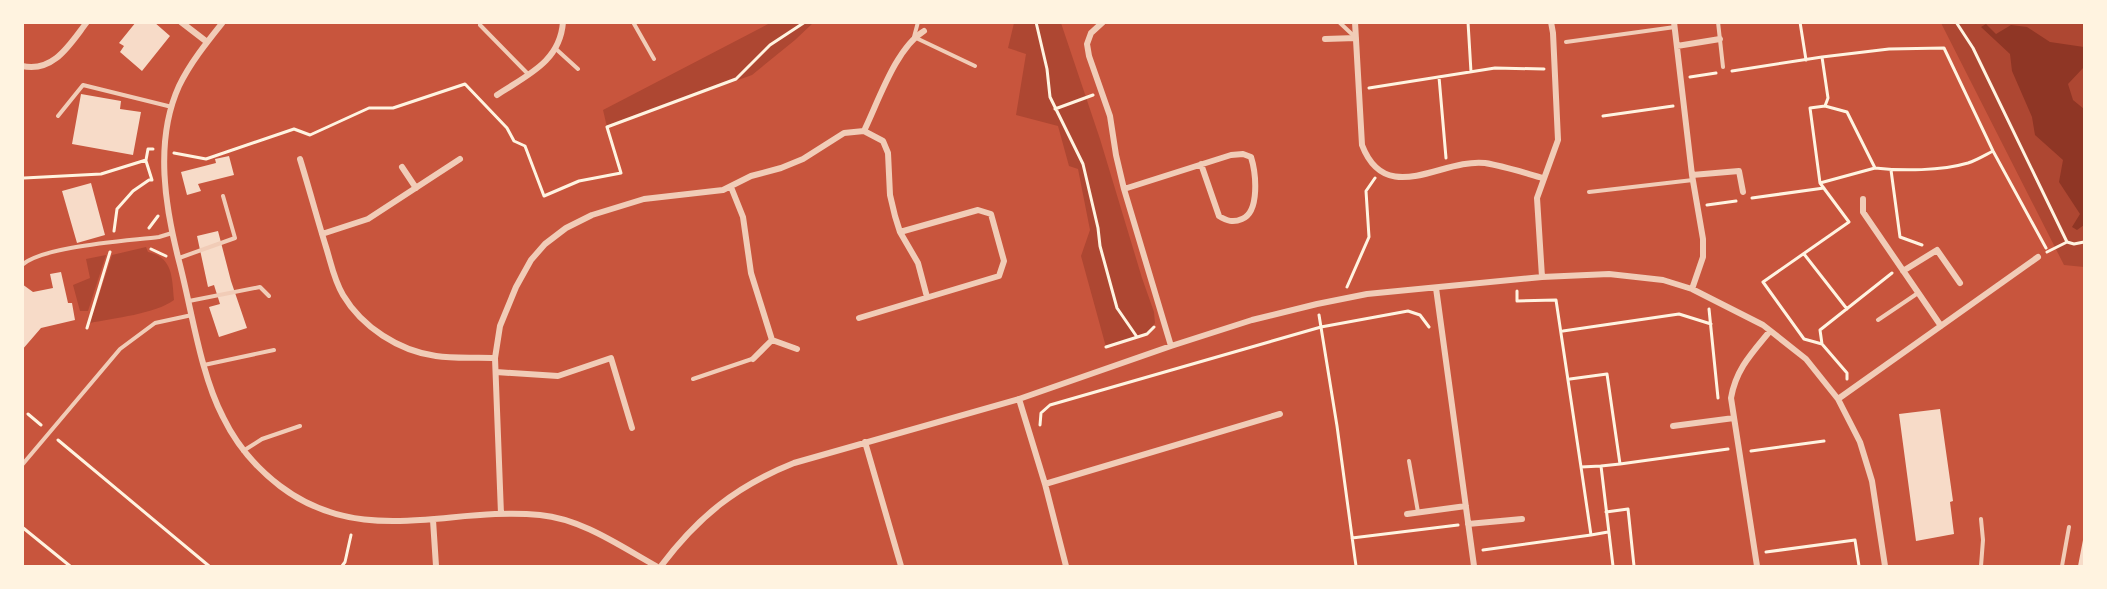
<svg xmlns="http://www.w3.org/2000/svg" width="2107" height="589" font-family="'Work Sans',sans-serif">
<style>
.green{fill:#ae4732}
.water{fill:#8f3625}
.building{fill:#f7dbc8}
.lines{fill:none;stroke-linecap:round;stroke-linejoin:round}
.path{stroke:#fff3e0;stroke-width:3}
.service{stroke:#f1ccb7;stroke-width:4}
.minor{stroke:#f1ccb7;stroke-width:6}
</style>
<rect width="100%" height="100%" fill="#c8553d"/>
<!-- green -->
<path class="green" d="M770 23H813L795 40 752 75 607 127 603 110Z
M1014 23H1061L1100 139 1142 278 1154 312 1155 323 1150 332 1106 347 1081 256 1090 230 1078 169 1069 166 1058 126 1016 115 1026 54 1008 48Z
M1941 23H2084V267L2064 265Z
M146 247 148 252C173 257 172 278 174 300 155 314 114 318 90 323L112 255Z
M106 255 88 311H80L73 285 90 278 86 259Z"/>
<!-- water -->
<path class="water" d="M1986 24 1996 34 2011 25 2027 27 2050 42 2084 47V67L2068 84 2073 100 2084 109V225L2077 230 2072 227 2080 214 2059 182 2063 160 2035 135 2032 117 2012 71 2010 54 1981 27Z"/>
<!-- building -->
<path class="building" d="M136 22 139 24 141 22H154L170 36 142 71 120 52 124 46 119 43Z
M81 94 121 101 120 109 141 112 133 155 72 144Z
M229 156 234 175 198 184 201 191 187 195 181 172 216 163 215 159Z
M91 183 105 235 77 243 62 191Z
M218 231 231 281 247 328 219 337 209 307 220 304 214 285 208 287 197 236Z
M61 272 68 303H72L75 320 41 328 22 350V284L33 292 53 288 50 274Z
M1940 409 1953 501 1950 502 1954 534 1916 541 1899 414Z
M2083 540 2084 566H2078Z"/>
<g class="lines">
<!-- path -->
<path class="path" d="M1036 22 1047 69 1050 97 1083 164 1098 228 1100 246 1117 308 1137 337
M1468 22 1471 72
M1800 22 1806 60
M1956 22 1973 48 2067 242 2074 244 2084 242
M1732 71 1822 57
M1439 77 1446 158
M1690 77 1716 73
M1369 88 1495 68 1544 69
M1825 106 1828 98 1822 57 1889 49 1944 48 1993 151 2046 248
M1055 109 1093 95
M1603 116 1673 106
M174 153 206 159 294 129 310 135 369 108H393L465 84 507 128 514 141 525 146 544 196 579 181 621 173 607 127 736 79 770 45 805 22
M1891 170 1900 237 1922 245
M24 178 101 174 146 160 148 149H153
M1820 183 1875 168
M1752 198 1824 188
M1707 205 1736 201
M1849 222 1820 183 1810 108 1825 106 1847 112 1875 168C1902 171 1941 171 1968 163 1977 160 1985 155 1993 151
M149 228 158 216
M114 231 117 209 133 191 149 180H152L146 161
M151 249 166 256
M2047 252 2067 242
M1804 254 1847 309
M1347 287 1369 237 1366 191 1375 178
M1517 291V301L1556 300 1581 467 1601 466 1613 566
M1709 309 1718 398
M1319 315 1337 426 1356 566
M87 328 110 252
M1563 331 1679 314 1711 324
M1822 344 1804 339 1763 282 1849 222
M1106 347 1147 334 1154 327
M1570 379 1607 374 1620 464 1601 466
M1847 379V373L1822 344 1820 330 1892 273
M28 414 41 425
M1040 425 1041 413 1050 405 1321 327 1408 311 1420 315 1429 327
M58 440 209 566
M1751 451 1824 441
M1620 464 1728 449
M1581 467 1591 535 1608 532
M1606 512 1628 509 1634 566
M22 527 70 566
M1352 538 1458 525
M1483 550 1591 535
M1766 552 1855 540 1859 566
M342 566 345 562 351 535"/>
<!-- service -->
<path class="service" d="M633 22 654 59
M918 22 914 37 975 66
M1339 22 1356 38
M1718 22 1723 67
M480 25 528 74
M1566 42 1675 27
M556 49 578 69
M58 116 83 85 172 107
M1589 192 1693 180
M179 258 235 238 223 196
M22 265C43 246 128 241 159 237L172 233
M189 301 260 287 269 296
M1878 320 1918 293
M204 365 274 350
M693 379 752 359
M243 451 262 439 300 426
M1409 461 1418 512
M22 465 120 349 155 323 192 315
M1981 566 1983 540 1981 519
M2062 566 2069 527"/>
<!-- minor -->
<path class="minor" d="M181 22 207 42
M223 22C207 42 190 63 179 86 154 141 165 208 180 265 192 312 201 375 223 417 237 446 255 467 280 486 363 549 449 506 540 515 582 519 620 546 656 566
M1103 22 1091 33 1087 44 1089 56 1110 116 1116 155 1124 189 1171 346
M1355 22 1362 145C1386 208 1442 158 1485 163 1504 166 1525 173 1543 178
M1674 22 1692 175 1703 239V257L1692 289
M1325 39 1356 38
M1677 46 1720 39
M22 66C54 73 70 44 87 22
M497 95C527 75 560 62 563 22
M864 131C879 100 896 48 924 31
M300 159C309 188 317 218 326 247 331 263 334 280 343 295 362 327 399 351 436 356 455 359 476 357 495 358
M402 167 416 188
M1692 175 1739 171 1743 192
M731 187 743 217 751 273 772 340 753 359
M1124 189 1231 155 1243 154 1251 157C1256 173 1260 212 1242 219 1233 223 1227 221 1219 216L1201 164
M1863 199V212L1941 326
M322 234 368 219 460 159
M1903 271 1937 250 1960 283
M1542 277 1537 198 1558 140 1553 33 1551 22
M1436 288 1474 566
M859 318 999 276 1004 261 991 214 978 210 900 232
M772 340 797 349
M496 372 558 376 611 358 632 428
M1019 399 1045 484 1066 566
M1838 399 2038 257
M1673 426 1734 418
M865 442 901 566
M1045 484 1280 414
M501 514 495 358 500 326 516 287 531 260 545 244 566 228 592 215 644 199 723 190 751 176 781 168 803 159 844 133 864 131 883 141 888 153 890 195 895 216 900 232 918 263 927 297
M1407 514 1466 506
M433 520 436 566
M1468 524 1522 519
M661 566C698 517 736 486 794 463L1019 399 1171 346 1252 320 1317 304 1367 294 1542 277 1609 274 1663 280 1692 289 1763 325 1806 359 1838 399 1860 442 1872 481 1885 566
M1757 566 1731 398C1736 369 1752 353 1770 331"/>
</g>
<!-- border -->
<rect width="2107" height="589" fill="none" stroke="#fff3e0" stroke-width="48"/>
</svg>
